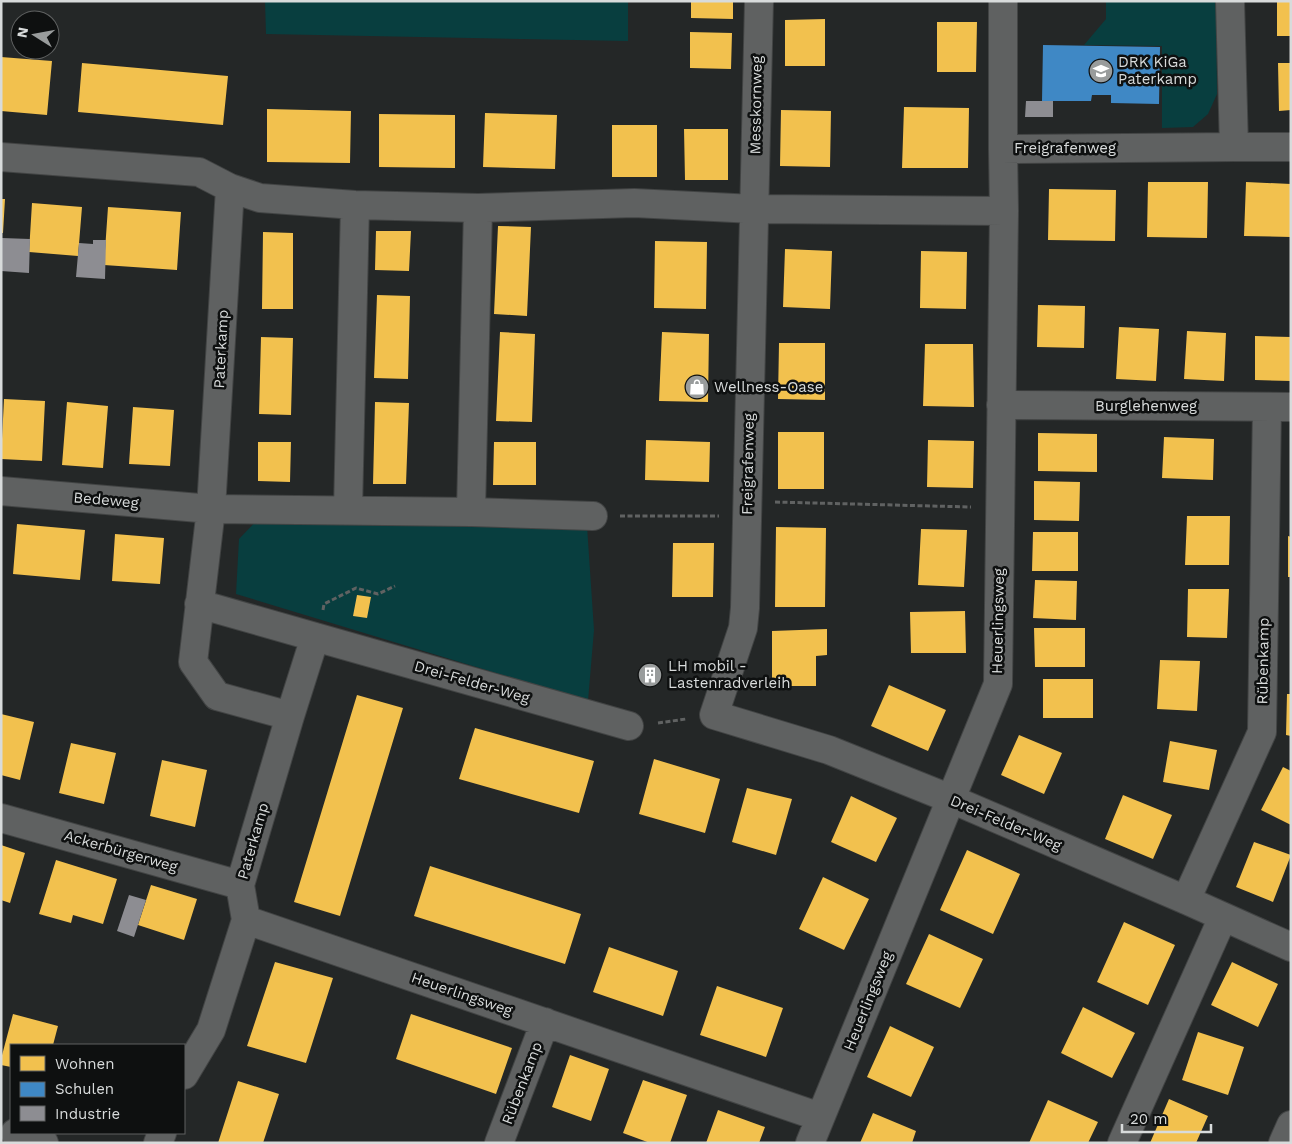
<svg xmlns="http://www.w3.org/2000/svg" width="1292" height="1144" font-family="'Work Sans',sans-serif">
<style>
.green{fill:#083e3f}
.homes{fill:#f2c14e}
.schools{fill:#3f88c5}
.industry{fill:#8d8d92}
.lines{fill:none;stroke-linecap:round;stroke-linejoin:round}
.street-casing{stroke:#424444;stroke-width:30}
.path{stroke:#606262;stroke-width:3;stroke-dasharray:5 2.5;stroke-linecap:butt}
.street{stroke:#5f6161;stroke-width:28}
.labels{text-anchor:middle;stroke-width:5;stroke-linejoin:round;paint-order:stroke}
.poi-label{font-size:15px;fill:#d8dbdb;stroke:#0e1010;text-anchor:start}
.street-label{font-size:15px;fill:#d8dbdb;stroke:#0e1010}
</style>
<rect width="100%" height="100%" fill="#242727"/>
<!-- green -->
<path class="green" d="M265 1H628V41L266 34Z
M1106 1H1216L1217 94 1208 114 1193 127 1162 128V46L1084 45 1106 19Z
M259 518 587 526 594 630 588 701 236 594 239 539Z"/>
<!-- homes -->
<path class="homes" d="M691 1H733V19L691 18Z
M1277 1H1291V36H1277Z
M825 19V66H785V20Z
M937 22H977L976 72H937Z
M690 32 732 33 731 69 690 68Z
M1 57 52 61 47 115 1 111Z
M82 63 228 76 223 125 78 112Z
M1278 63H1291V110L1279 111Z
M904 107 969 108 968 168H902Z
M267 109 351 111 350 163 267 162Z
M781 110 831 111 830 167 780 166Z
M485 113 557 115 555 169 483 167Z
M379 114 455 115V168L379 167Z
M612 125H657V177H612Z
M684 129H728V180H685Z
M1148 182H1208L1207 238 1147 237Z
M1246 182 1291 184V237L1244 236Z
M1049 189 1116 190 1115 241 1048 240Z
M1 199H5L3 233H1Z
M32 203 82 207 78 256 29 252Z
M108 207 181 212 177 270 104 265Z
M498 226 531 227 527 316 494 314Z
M376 231H411L409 271 375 270Z
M263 232 293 233V309H262Z
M655 241 707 242 706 309 654 308Z
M785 249 832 251 830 309 783 307Z
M921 251 967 252 966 309 920 308Z
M377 295 410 296 408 379 374 378Z
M1038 305 1085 306 1084 348 1037 347Z
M1119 327 1159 329 1156 381 1116 379Z
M1187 331 1226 333 1224 381 1184 379Z
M500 332 535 334 532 422 496 421Z
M662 332 709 334 708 402 659 401Z
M1255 336 1291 337V381L1255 380Z
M261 337 293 338 291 415 259 414Z
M779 343H825V400L778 399Z
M925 344H973L974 407 923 406Z
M4 399 45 401 42 461 1 459Z
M67 402 108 406 103 468 62 465Z
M375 402 409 403 406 484H373Z
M133 407 174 410 170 466 129 464Z
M778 432H824V489H778Z
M1038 433 1097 434V472L1038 471Z
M1164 437 1214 439 1213 480 1162 478Z
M646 440 710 442 709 482 645 480Z
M928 440 974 441 973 488 927 487Z
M258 442H291L290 482 258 481Z
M494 442H536V485H493Z
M1034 481 1080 482 1079 521 1034 520Z
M1187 516H1230L1229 565H1185Z
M17 524 85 530 80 580 13 574Z
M776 527 826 528 825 607H775Z
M921 529 967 530 964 587 918 585Z
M1033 532H1078V571H1032Z
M115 534 164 538 160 584 112 581Z
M1288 536 1291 537V577H1288Z
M673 543H714L713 597H672Z
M1035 580 1077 581 1076 620 1033 618Z
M1188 589H1229L1227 638 1187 637Z
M357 595 371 597 367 618 353 616Z
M965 611 966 653H911L910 612Z
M1034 628H1085V667H1035Z
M827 629V655L816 656V686H772V631Z
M1160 660 1200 661 1197 711 1157 709Z
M1043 679H1093V718H1043Z
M889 685 946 710 928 751 871 726Z
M1287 694H1291V736L1286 735Z
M357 695 403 708 340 916 294 902Z
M1 714 34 722 20 780 1 775Z
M475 728 594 761 579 813 459 779Z
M1019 735 1062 753 1044 794 1001 775Z
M1170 741 1217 750 1209 790 1163 782Z
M71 743 116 753 104 804 59 793Z
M654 759 720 779 705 833 639 814Z
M162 760 207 770 195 827 150 816Z
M1283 767 1291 771V825L1261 810Z
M747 788 792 799 776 855 732 842Z
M1123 795 1172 815 1153 859 1105 839Z
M851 796 897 818 876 862 831 842Z
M1254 842 1291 855 1273 902 1236 887Z
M1 845 25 853 10 903 1 900Z
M967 850 1020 874 993 934 940 910Z
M56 860 117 879 103 924 73 915 71 923 39 914Z
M430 866 581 914 565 964 414 916Z
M823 877 869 899 844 950 799 929Z
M151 885 197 899 184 940 138 925Z
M1124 922 1175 945 1148 1005 1097 982Z
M929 934 983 959 960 1008 906 984Z
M609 947 678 971 663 1016 593 992Z
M275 962 333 978 306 1063 247 1046Z
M1232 962 1278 984 1258 1027 1211 1005Z
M717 986 783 1008 766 1057 700 1035Z
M1083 1007 1135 1033 1112 1078 1061 1053Z
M13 1014 58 1026 53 1045H11V1067L1 1065V1059Z
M411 1014 512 1048 496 1094 396 1059Z
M890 1026 934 1047 911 1097 867 1077Z
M1198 1032 1244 1047 1228 1095 1182 1080Z
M570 1055 609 1069 591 1121 552 1107Z
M643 1080 687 1095 670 1143H650L623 1133Z
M238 1081 279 1094 263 1143H218Z
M1169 1099 1208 1116 1196 1143H1150Z
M1048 1100 1098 1122 1088 1143H1029Z
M718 1110 765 1127 759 1143H706Z
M873 1113 916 1131 912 1143H860Z"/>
<!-- schools -->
<path class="schools" d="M1043 45 1160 47 1159 104 1111 103V95H1092L1091 101H1042Z"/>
<!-- industry -->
<path class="industry" d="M1026 101H1053V117H1025Z
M2 238 30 239 29 273 1 271Z
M93 240H106L105 279 76 277 79 243 93 244Z
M645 670 656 676 655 680 643 674Z
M129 895 146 900 134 937 117 931Z"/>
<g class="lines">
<!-- street casing -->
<g class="street-casing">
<path id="street" d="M759 1 745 608 743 628 714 715 829 750 951 799 1186 900 1291 947
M1003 1V149
M1234 147H1291
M1 157 199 172 230 188 260 198 355 205 478 208 634 203 754 209 1004 211 1003 149 1234 147 1230 1
M230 188 211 509 193 662 217 696 290 716
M1001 405 1291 407
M1 491 211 509 471 512 593 516
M348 510 355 205
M471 512 478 208
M315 637 629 726
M1 818 240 885
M1186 900 1262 732 1267 407
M246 920 820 1117
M184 1075 211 1030 246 920 240 885 290 716 315 637 199 604
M15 1133 44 1143
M158 1143 162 1133
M499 1143 545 1022
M810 1143 998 684 1004 211
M1122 1143 1223 917
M1283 1143 1291 1125"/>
</g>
<!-- path -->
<path class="path" d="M775 502 971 507
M620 516H719
M323 610 324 604 356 588 378 594 395 586
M658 723 686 719"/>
<!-- street -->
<use href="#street" class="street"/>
</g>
<!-- icons -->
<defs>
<g id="school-disc" transform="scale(1.25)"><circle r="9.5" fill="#999c9c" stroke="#0e1010"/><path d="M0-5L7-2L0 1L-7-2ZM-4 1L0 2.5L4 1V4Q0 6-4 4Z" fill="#fff"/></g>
<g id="shop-disc" transform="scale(1.25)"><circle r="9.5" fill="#999c9c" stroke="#0e1010"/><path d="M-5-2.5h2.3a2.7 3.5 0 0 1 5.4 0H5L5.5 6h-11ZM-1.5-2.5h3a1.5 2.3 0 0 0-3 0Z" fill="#fff"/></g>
<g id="building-disc" transform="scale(1.25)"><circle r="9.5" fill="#999c9c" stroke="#0e1010"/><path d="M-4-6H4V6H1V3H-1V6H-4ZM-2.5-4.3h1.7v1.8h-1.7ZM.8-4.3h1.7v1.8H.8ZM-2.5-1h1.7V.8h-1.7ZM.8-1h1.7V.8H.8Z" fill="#fff"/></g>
</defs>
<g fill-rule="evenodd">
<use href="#school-disc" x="1101" y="71"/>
<use href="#shop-disc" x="697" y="387"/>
<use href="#building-disc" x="650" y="675"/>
</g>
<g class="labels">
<!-- poi labels -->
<g class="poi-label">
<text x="1118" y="67">DRK KiGa<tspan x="1118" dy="17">Paterkamp</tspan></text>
<text x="714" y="392">Wellness-Oase</text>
<text x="668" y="671">LH mobil -<tspan x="668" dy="17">Lastenradverleih</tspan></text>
</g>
<!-- street labels -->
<g class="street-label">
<text transform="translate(756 105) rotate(-89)" y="5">Messkornweg</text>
<text x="1065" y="153">Freigrafenweg</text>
<text transform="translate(221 349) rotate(-87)" y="5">Paterkamp</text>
<text x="1146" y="411">Burglehenweg</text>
<text transform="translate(748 464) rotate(-89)" y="5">Freigrafenweg</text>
<text transform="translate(106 500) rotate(5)" y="5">Bedeweg</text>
<text transform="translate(998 621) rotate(-89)" y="5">Heuerlingsweg</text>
<text transform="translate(1263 661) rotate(-89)" y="5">Rübenkamp</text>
<text transform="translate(472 682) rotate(16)" y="5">Drei-Felder-Weg</text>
<text transform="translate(1006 823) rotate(23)" y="5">Drei-Felder-Weg</text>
<text transform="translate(253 841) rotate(-74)" y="5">Paterkamp</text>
<text transform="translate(121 851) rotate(16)" y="5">Ackerbürgerweg</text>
<text transform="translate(462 994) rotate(19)" y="5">Heuerlingsweg</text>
<text transform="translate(868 1001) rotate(-68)" y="5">Heuerlingsweg</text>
<text transform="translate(522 1083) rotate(-69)" y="5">Rübenkamp</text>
</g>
</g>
<!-- border -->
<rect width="1292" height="1144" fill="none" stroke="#d8dbdb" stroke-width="5"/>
<!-- legend -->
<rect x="10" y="1044" width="175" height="90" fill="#0e1010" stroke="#5f6161"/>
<rect x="20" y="1056" width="25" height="15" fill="#f2c14e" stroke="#5f6161"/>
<text x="55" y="1069" font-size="15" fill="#d8dbdb">Wohnen</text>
<rect x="20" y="1082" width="25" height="15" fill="#3f88c5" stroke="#5f6161"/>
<text x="55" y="1094" font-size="15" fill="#d8dbdb">Schulen</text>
<rect x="20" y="1106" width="25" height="15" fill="#8d8d92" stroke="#5f6161"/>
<text x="55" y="1119" font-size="15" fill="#d8dbdb">Industrie</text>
<!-- north arrow -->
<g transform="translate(35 35) rotate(281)"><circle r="24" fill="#0e1010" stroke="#5f6161"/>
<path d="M0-4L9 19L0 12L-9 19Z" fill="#999c9c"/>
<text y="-8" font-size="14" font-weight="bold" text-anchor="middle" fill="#d8dbdb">N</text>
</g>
<!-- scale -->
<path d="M1122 1124v8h89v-8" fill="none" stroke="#d8dbdb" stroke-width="2.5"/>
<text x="1130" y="1124" font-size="15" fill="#d8dbdb" stroke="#0e1010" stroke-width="4" paint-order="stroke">20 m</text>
</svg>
